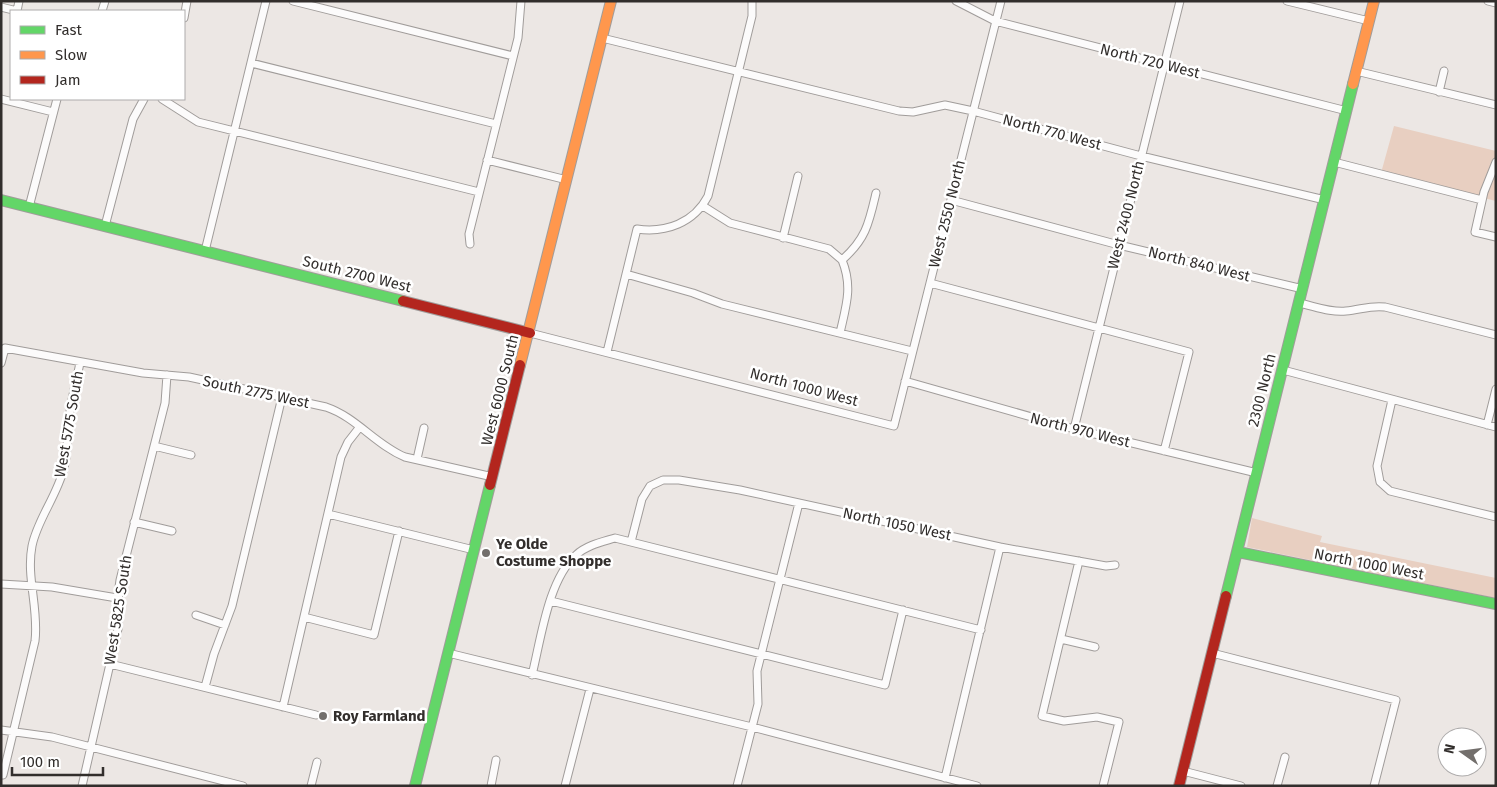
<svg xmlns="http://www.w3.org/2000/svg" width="1497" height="787" font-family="'Fira Sans',sans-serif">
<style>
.grass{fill:#e8cfc1}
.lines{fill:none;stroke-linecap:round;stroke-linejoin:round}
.street-casing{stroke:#a09c9a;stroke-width:9}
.fast-casing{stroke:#a09c9a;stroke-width:12}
.slow-casing{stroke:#a09c9a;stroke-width:12}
.jam-casing{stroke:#a09c9a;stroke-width:12}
.street{stroke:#fcfbfb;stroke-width:7}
.fast{stroke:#63d668;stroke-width:10}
.slow{stroke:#ff974d;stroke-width:10}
.jam{stroke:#b3261e;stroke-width:10}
.poi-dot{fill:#736f6c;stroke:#fff;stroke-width:2}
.labels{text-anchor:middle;stroke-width:5;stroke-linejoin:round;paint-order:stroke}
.street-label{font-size:15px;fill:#322e2c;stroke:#fff}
.poi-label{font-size:15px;font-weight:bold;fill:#322e2c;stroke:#fff;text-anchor:start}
</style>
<rect width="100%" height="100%" fill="#ece7e4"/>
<!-- grass -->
<path class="grass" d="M1394 126 1496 151V201L1381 173Z
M1252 518 1322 536 1320 542 1496 578V598L1247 547Z"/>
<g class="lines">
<!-- street casing -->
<g class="street-casing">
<path id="street" d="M293 1 513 56
M956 1 995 21 1347 111
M1287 1 1369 21
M1488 1 1496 3
M1 7 17 11
M17 11 19 1
M102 11 105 1
M184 18 187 1
M602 38 899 111 913 112 945 105 973 111 1141 156 1325 200
M251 63 496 124
M1356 71 1496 105
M1439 92 1444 71
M1 99 53 112
M162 99 198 122 479 192
M487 160 567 180
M1334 162 1482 200
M1496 162 1484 192 1475 232 1496 237
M951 200 1119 245 1303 289
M703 206 730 223 829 249 842 260
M29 207 57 99
M105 226 133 119 144 99
M783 238 798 176
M470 244 469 234 518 38 521 1
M205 251 266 1
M626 274 693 293 722 304 912 351
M930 283 1189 352 1164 451
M1299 303C1314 306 1331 313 1346 311 1360 310 1370 305 1385 307L1496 335
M530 333 894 426 1001 1
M840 333C846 306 853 287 842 260 866 239 869 223 876 193
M607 352 637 229C666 233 694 223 708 196L752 16V1
M1 363 5 348 143 373 189 377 326 407C356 417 376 445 405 457L493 477
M1283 370 1496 427
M905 381 1074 429 1257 473
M1392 400 1377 466 1380 482 1390 491 1496 517
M1487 425 1496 389
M1074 429 1180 1
M154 446 191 455
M417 459 424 428
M328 514 474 550
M134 522 172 531
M631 542 642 499 650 486 663 480H679L740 490 1000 547 1106 566 1115 565
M1079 561 1042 716 1064 721 1097 717 1119 722 1103 786
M1 584 52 587 117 598
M551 601 885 685 903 610
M196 615 225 625
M304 617 374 635 399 531
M1061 639 1095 647
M448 653 752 727 977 786
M1212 653 1396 700 1374 786
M110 664 316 715
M532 675C541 639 548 580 576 555 587 545 602 542 615 538L981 630
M205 687 214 654 232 606 282 397
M283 707 341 457 348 442 359 428
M1 730 52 737 243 786
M1183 771 1241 786
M3 775 35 641C39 609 26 577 32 546 37 520 57 496 64 468 68 452 67 436 69 419 71 400 76 382 80 363
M945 778 1000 547
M82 786 118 629C119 612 117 597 120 580L165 403 167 375
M311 786 317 762
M491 786 496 760
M565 786 590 689
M737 786 758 704 757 671 799 503
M1277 786 1285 757"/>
</g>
<!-- fast casing -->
<g class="fast-casing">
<path id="fast" d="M1 200 403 301
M1238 552 1496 604
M1226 596 1353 84
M415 786 490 485"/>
</g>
<!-- slow casing -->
<g class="slow-casing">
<path id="slow" d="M1353 84 1374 1
M520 365 611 1"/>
</g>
<!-- jam casing -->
<g class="jam-casing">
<path id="jam" d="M403 301 530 333
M490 485 520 365
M1179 786 1226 596"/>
</g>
<!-- street -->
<use href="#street" class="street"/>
<!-- fast -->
<use href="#fast" class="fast"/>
<!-- slow -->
<use href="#slow" class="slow"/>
<!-- jam -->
<use href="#jam" class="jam"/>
</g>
<!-- markers -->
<g class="poi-dot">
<circle cx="486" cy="553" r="5"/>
<circle cx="323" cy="716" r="5"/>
</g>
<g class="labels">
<!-- street labels -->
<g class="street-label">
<text transform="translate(1150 61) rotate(14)" y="5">North 720 West</text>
<text transform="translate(1052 132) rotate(15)" y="5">North 770 West</text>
<text transform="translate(947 214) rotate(-76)" y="5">West 2550 North</text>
<text transform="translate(1126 215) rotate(-76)" y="5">West 2400 North</text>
<text transform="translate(1199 264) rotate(14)" y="5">North 840 West</text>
<text transform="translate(357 274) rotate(14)" y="5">South 2700 West</text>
<text transform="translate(804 387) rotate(15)" y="5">North 1000 West</text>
<text transform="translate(500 390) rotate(-76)" y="5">West 6000 South</text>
<text transform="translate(1262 390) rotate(-76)" y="5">2300 North</text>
<text transform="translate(256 392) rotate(12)" y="5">South 2775 West</text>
<text transform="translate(69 424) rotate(-80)" y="5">West 5775 South</text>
<text transform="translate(1080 430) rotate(14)" y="5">North 970 West</text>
<text transform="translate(897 524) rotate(12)" y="5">North 1050 West</text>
<text transform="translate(1369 564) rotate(11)" y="5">North 1000 West</text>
<text transform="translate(118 610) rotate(-81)" y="5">West 5825 South</text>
</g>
<!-- poi labels -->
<g class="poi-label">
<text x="496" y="549">Ye Olde<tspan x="496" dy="17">Costume Shoppe</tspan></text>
<text x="333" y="721">Roy Farmland</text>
</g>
</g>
<!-- border -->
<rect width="1497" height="787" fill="none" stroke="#322e2c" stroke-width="5"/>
<!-- legend -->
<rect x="10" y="10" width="175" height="90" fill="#ffffff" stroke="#adabab"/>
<rect x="20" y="26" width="25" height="8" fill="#63d668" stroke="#adabab"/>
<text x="55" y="35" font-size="15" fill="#322e2c">Fast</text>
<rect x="20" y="51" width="25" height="8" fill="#ff974d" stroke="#adabab"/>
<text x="55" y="60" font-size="15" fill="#322e2c">Slow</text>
<rect x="20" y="76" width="25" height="8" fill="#b3261e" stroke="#adabab"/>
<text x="55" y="85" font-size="15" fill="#322e2c">Jam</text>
<!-- north arrow -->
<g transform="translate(1462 752) rotate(284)"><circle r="24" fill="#ffffff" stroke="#adabab"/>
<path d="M0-4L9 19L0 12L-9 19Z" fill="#736f6c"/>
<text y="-8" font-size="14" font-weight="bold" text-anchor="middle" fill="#322e2c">N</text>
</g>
<!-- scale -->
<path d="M12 767v8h91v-8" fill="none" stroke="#322e2c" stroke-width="2.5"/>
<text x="20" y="767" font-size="15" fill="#322e2c" stroke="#ffffff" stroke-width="4" paint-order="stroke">100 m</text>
</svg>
